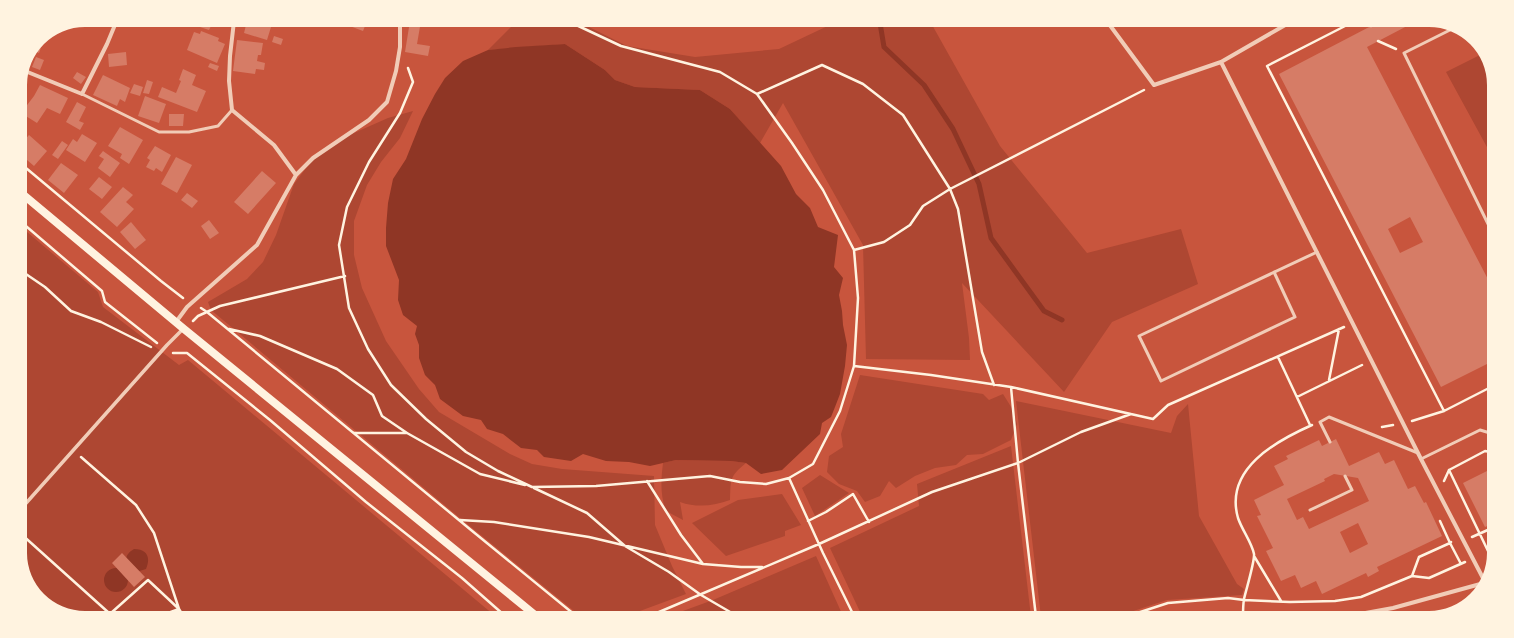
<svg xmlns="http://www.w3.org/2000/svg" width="1514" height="638" font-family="'Roboto Serif',serif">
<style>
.green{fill:#ae4732}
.water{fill:#8f3625}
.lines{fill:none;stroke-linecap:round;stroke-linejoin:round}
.stream{stroke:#8f3625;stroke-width:5}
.building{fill:#d67c66;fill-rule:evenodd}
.path{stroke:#fff3e0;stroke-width:2.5}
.service{stroke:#f1ccb7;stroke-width:3}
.pedestrian{stroke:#f1ccb7;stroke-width:3.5}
.minor{stroke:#f1ccb7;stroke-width:4}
.secondary{stroke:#fff3e0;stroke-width:8}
</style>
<rect width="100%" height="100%" fill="#c8553d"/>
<!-- green -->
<path class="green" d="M516 22H579L627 46 695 57 779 49 834 23H931L1000 146 1087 253 1181 229 1198 284 1112 322 1064 392 962 283 969 338 970 360 866 359 863 245 783 103 760 143 730 109 700 90 635 87 615 80 605 70 565 44 488 50Z
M1484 53 1494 81 1493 146 1488 149 1446 72Z
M413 111 400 138 381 162 367 185 354 221V255L362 288 386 341 419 389 439 412 510 454 532 464 562 469 654 476 655 525 672 566 686 594 629 615H579L460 518 211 310 208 302 247 279 263 262 276 235 294 184 309 164 329 147 345 137 388 118Z
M20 226 98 292 103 307 179 365 188 360 494 615 61 613 33 592 20 557Z
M860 375 983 394 989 400 1003 394 1013 410 1017 424 1011 440 983 454 967 455 956 465 935 468 915 476 896 488 889 481 880 496 865 502 857 491 839 484 827 472 829 456 843 447 841 434Z
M1016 401 1171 433 1177 416 1188 404 1199 516 1237 584 1244 589 1242 595 1167 600 1115 617H1041Z
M1011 446 1031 617 862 616 830 548 919 506 917 484Z
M676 460 731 461 746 463C729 477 731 479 730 500 714 506 697 508 680 502L683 520 666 511C660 495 661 480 663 463Z
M820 475 849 493 815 516 802 488Z
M782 494 801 525 785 531V536L726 556 692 523 738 500Z
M816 556 843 616 672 615 713 600Z
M1471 599 1465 607 1429 618H1401L1444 610Z"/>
<!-- water -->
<path class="water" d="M565 44 605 70 615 80 635 87 700 90 730 109 781 166 796 194 810 208 818 227 838 235 834 267 843 278 839 295 842 311 843 325 847 345 845 366 840 394 835 407 831 417 822 423 820 434 782 470 761 474 746 463 731 461 676 460 650 466 629 462 606 461 583 454 571 461 544 457 537 450 521 448 503 434 487 429 481 420 463 416 440 399 435 385 425 375 419 358V345L415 334 417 326 403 315 398 300 399 280 386 246V228L388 203 393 179 406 159 422 119 435 94 445 78 463 61 488 50 516 47Z
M134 549C147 549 151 557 146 569L136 572 126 561C126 555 129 552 134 549Z
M104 580a12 12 0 1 1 24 0a12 12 0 1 1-24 0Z"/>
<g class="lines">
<!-- stream -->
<path class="stream" d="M880 23 884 47 924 85 953 129 979 184 991 238 1044 311 1062 320"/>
</g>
<!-- building -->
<path class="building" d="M93 20H112L111 25Z
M132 20H142L140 26 131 23Z
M203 21 212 24 209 30 200 27Z
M247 21 271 27 267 40 244 33Z
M306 21H322L319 27Z
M349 21H367L363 31 347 25Z
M410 21H421L417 44 430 46 428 56 405 52Z
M1373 25H1409L1367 47 1492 287 1491 362 1441 387 1279 74ZM1410 217 1423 242 1400 253 1388 229Z
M201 31 219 38 218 41 225 44 217 63 187 50 194 32 200 34Z
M274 36 283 39 281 45 272 42Z
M237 40 263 43 261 55H258L257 61 265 63 264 70 256 69 255 74 233 71Z
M39 41 43 42 39 53 34 51Z
M126 52 127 65 109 67 108 54Z
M36 57 44 60 40 70 32 67Z
M210 63 219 66 217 71 208 67Z
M183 69 196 75 192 85 206 91 197 112 158 97 162 87 176 93 181 81 179 80Z
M77 72 86 77 81 84 73 78Z
M103 75 130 88 125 102 120 99 117 106 93 95Z
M147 80 153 82 149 94 143 93Z
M134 84 143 87 140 96 130 93Z
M40 85 68 98 60 114 47 108 37 123 21 113 34 96Z
M145 96 166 104 159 123 138 116Z
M77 102 86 107 79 121 84 123 80 130 66 122Z
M169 114H184L183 126H169Z
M120 127 143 140 129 164 120 158 122 154 108 146Z
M82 134 97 143 85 162 66 150 73 139 77 142Z
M29 135 47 151 34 166 20 154V145Z
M62 141 68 145 58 159 52 155Z
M155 146 171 155 162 172 156 168 154 171 146 167 150 160 147 158Z
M103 151 120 163 110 177 98 168 104 159 99 156Z
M176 157 192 165 177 193 161 184Z
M61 163 78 175 64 193 48 180Z
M262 171 276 183 248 214 234 202Z
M99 177 112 187 102 199 89 189Z
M123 187 133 195 126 202 134 209 117 227 100 212Z
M187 193 198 201 192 208 181 200Z
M209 220 219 233 210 239 201 226Z
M131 222 146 240 135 249 120 232Z
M1336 439 1349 466 1379 452 1385 464 1394 460 1408 489 1415 486 1424 503 1426 502 1442 536 1377 567 1379 571 1368 577 1366 573 1322 594 1316 581 1301 588 1295 575 1281 581 1266 551 1273 548 1257 516 1261 515 1254 500 1284 485 1274 466 1288 459 1286 456 1319 440 1322 446ZM1334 474 1358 478 1369 501 1309 529 1303 517 1297 520 1287 499 1325 481 1324 479ZM1358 523 1368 544 1350 553 1340 532Z
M1489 470 1490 525 1485 527 1463 483Z
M122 553 145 577 134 587 112 563Z"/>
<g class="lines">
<!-- path -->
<path class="path" d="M1347 25 1267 66 1444 411 1491 387
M1371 25V26
M1378 41 1396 49
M408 68 413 82 400 113 369 162 347 207 339 245 349 308 368 349 391 385 426 419 466 452 498 471 532 487 596 486 710 476 740 482 766 484 789 478 813 464 840 411 854 366 858 298 854 250 823 190 792 143 757 94 720 72 621 46 572 23H525L509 22
M757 94 822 65 863 84 903 115 950 189 958 209 982 352 994 385
M20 163 161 281 183 298
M20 221 102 291 105 302 157 343
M854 250 884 242 910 225 923 206 950 189 1144 90
M20 270 45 287 71 311 101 322 151 347
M201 308 207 312 471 530 575 615
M193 321 198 316 220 306 345 276
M229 329 260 336 337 369 373 395 382 416 407 433 480 474 525 485
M173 353H187L270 420 366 502 462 578 504 615
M1278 357 1310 425
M854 366 931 375 1011 387 1153 419 1168 405 1344 327
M1329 380 1339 329
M1011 387 1018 463 1036 617
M1297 397 1362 365
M1412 421 1444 411
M1382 427 1393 425
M354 433H407
M81 457 136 505 154 533 179 609 168 613
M1449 470 1489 553
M789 478 823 553 854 616
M647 481 681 535 703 564 741 567H762
M1444 481 1449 470 1485 451 1490 452
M534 488 587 513 625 546 669 572 701 595 737 616
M460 520 494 522 589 537 703 564
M808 521 826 512 853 494 869 522
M20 533 109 613
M1472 537 1490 529
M1451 542 1450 543 1461 564
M1254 556 1281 601
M1412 576 1429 578 1465 562
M111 613 148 580 179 609 182 614
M652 615 819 544 932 492 1018 463 1081 432 1131 414
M1125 617 1168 603 1228 598 1244 600 1290 602 1335 601 1361 597 1412 576 1419 557 1450 543 1440 521
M1243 617C1243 611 1243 605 1244 599 1246 590 1255 561 1254 554 1252 543 1242 530 1238 518 1224 469 1276 441 1312 425"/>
<!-- service -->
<path class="service" d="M1456 27 1404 53 1492 232
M82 94 159 132H189L218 126 232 110
M1274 272 1295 317 1161 381 1139 336 1317 252
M1330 442 1320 422 1329 417 1418 453
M1421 459 1480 430 1490 433
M1310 510 1352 490 1345 476"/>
<!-- pedestrian -->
<path class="pedestrian" d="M20 510 167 345 183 329"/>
<!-- minor -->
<path class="minor" d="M234 21 230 56 229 81 232 110 274 145 296 175
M1109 24 1154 85 1221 62 1287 24
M1221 62 1421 459 1485 582
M25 71 82 94 107 44 117 20
M176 322 187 307 257 245 296 175 313 158 369 120 387 102 396 71 400 47V21
M1338 618 1393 608 1484 583"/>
<!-- secondary -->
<path class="secondary" d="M20 192 184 329 535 615"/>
</g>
<!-- crop -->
<path d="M0 0H1514V638H0ZM85 27H1429A58 58 0 0 1 1487 85V553A58 58 0 0 1 1429 611H85A58 58 0 0 1 27 553V85A58 58 0 0 1 85 27Z" fill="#fff3e0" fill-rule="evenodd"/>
</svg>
